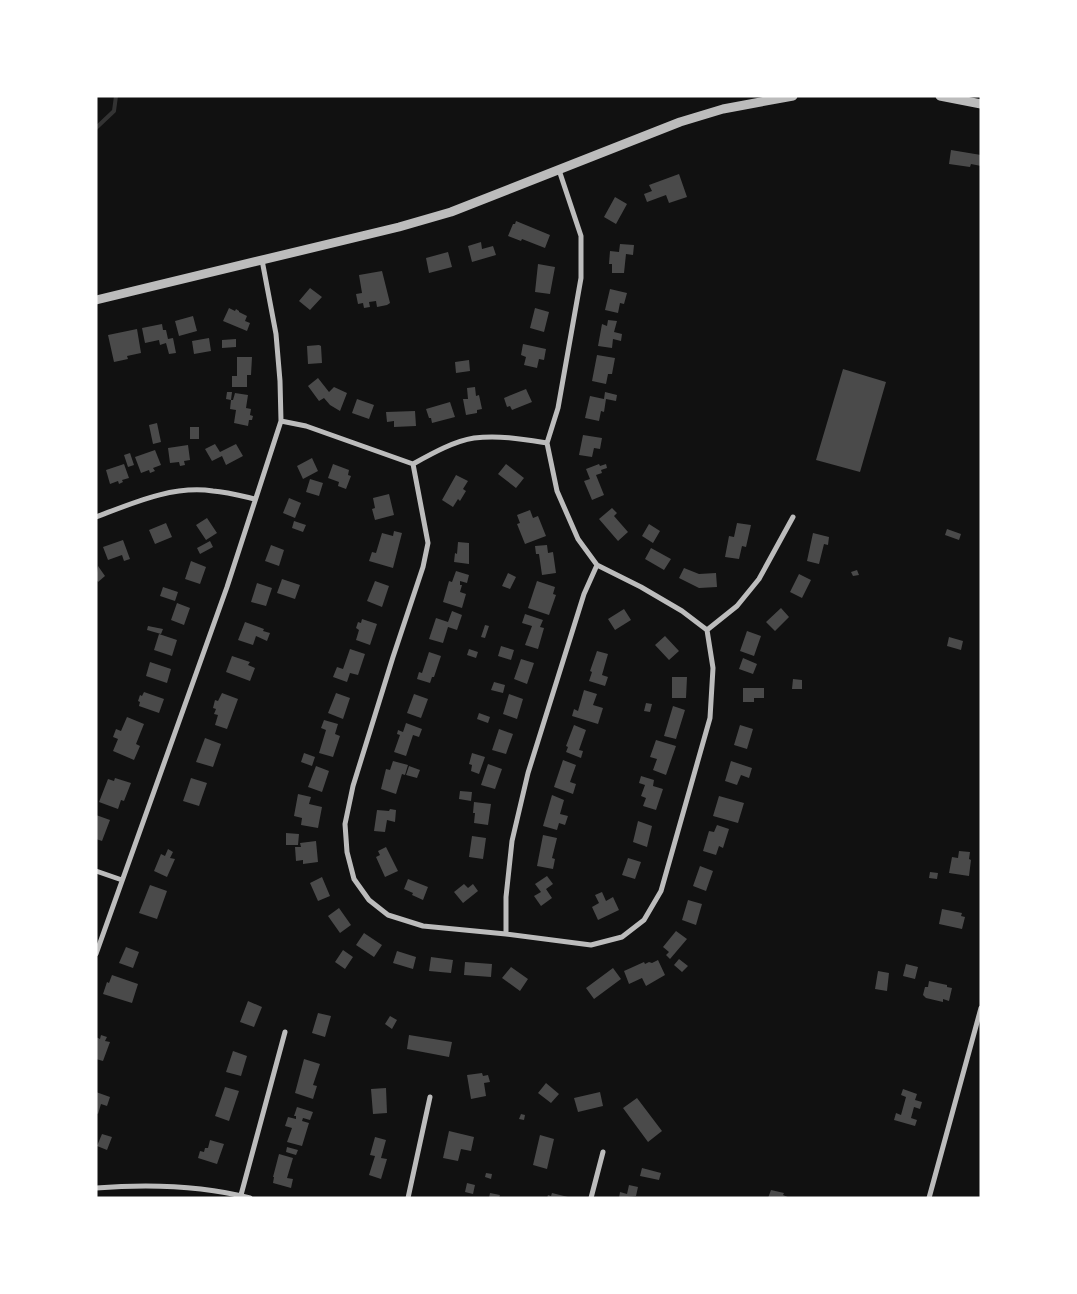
<svg xmlns="http://www.w3.org/2000/svg" width="1077" height="1294" font-family="Overpass,sans-serif">
<style>
.lines{fill:none;stroke-linecap:round;stroke-linejoin:round}
.stream{stroke:#333;stroke-width:4}
.building{fill:#4a4a4a}
.minor{stroke:#bcbcbc;stroke-width:5}
.tertiary{stroke:#bcbcbc;stroke-width:9}
</style>
<rect width="100%" height="100%" fill="#111"/>
<g class="lines">
<!-- stream -->
<path class="stream" d="M96 128 114 111 116 96"/>
</g>
<!-- building -->
<path class="building" d="M951 150 981 155V166L971 164 970 167 949 164Z
M679 174 687 197 669 203 666 195 647 202 644 194 652 191 649 185Z
M615 197 627 204 616 224 604 217Z
M516 221 550 235 545 248 522 239 521 241 508 236 513 224H515Z
M481 242 482 249 493 246 496 255 472 262 468 246Z
M620 244 634 245 633 255 626 254 624 273H612V264H609L610 251 619 252Z
M448 252 452 267 429 273 426 258Z
M538 264 555 267 550 294 535 292Z
M382 271 390 303 387 305 377 307 376 301 369 302 370 307 364 308 363 303 358 304 356 294 362 293 359 275Z
M310 288 322 297 310 310 299 301Z
M610 289 627 293 624 304 620 303 618 313 605 310Z
M229 308 235 311 236 309 239 311V312L247 316 245 321 250 323 247 331 223 321Z
M535 308 549 312 544 332 530 328Z
M193 316 197 331 179 336 175 321Z
M608 320 617 321 614 332 622 334 621 341 613 339 612 348 598 346 602 324 607 326Z
M162 324 163 330H166L168 339 173 338 176 353 169 354 166 343 160 345 159 340 145 343 142 328Z
M137 329 141 353 127 356 128 359 114 362 108 335Z
M209 338 211 351 194 354 192 341Z
M236 339V347L222 348V340Z
M523 344 546 349 544 360 539 359 537 368 524 365 526 357 521 355Z
M319 345 321 346 322 363 308 364 307 346Z
M597 355 615 358 612 374H608L606 384 592 381Z
M237 357H252L251 375H247V387H232V376H237Z
M469 360 470 371 456 373 455 362Z
M843 369 886 382 860 472 816 460Z
M318 378 329 392 334 387 347 393 340 411 330 405 324 398 319 401 308 386Z
M475 387 476 396 479 395 482 409 477 410V413L466 415 463 399H468L467 388Z
M526 389 532 402 512 410 510 406 507 407 504 398Z
M227 392H232L231 400 226 399Z
M605 392 617 395 616 401 606 399 604 412 601 411 599 421 585 418 590 396 604 399Z
M235 393 248 395 246 408 251 409 250 415 253 416 252 420H249L248 426 234 423 236 410 230 409 231 400H233Z
M357 399 374 405 369 419 352 413Z
M450 402 455 417 432 423 431 418H429L426 409Z
M415 411 416 426 394 427V421L387 422 386 412Z
M157 423 161 442 153 444 149 425Z
M190 427H199V439H190Z
M583 435 602 438 600 449 594 448 592 457 579 455Z
M215 444 220 452 236 444 243 456 226 465 222 456 212 461 205 449Z
M188 445 190 460 184 461 185 465 180 466 179 462 170 463 168 448Z
M155 450 161 465 153 468 155 471 150 473 149 470 141 473 135 457Z
M130 453 134 465 128 467 124 455Z
M312 458 318 471 303 479 297 466Z
M124 464 129 478 122 480 123 482 119 484 118 481 110 484 106 470Z
M333 464 349 470 348 475 351 476 346 489 338 486 339 482 328 478Z
M506 464 524 478 516 488 498 474Z
M599 464 600 466 606 464 607 468 601 470 602 473 596 475 604 495 592 500 584 481 590 479 586 469Z
M456 475 468 481 463 489 466 491 460 501 458 499 453 507 442 500Z
M310 479 323 483 319 496 306 492Z
M389 494 394 515 375 520 372 509 375 508 373 498Z
M289 498 301 503 295 518 283 513Z
M612 508 617 513 614 516 628 532 618 541 599 519Z
M530 510 533 518 538 516 546 536 525 544 517 524 520 523 517 515Z
M207 518 217 533 206 540 196 525Z
M294 521 306 525 303 532 292 528Z
M166 523 172 537 155 544 149 530Z
M737 523 751 525 746 547 742 546 739 559 725 557 729 536 734 537Z
M649 524 660 531 653 543 642 536Z
M947 529 961 534 959 540 945 535Z
M394 531 402 533 393 568 369 561 372 552 376 553 382 533 393 536Z
M813 533 829 537 828 545 824 544 819 564 807 561Z
M123 540 130 559 124 561 122 555 108 560 103 547Z
M210 541 213 547 200 554 197 548Z
M458 542 469 543V564L454 562 455 553 457 554Z
M271 545 284 550 279 566 265 561Z
M547 545 548 553 553 552 556 573 542 575 539 554H536L535 546Z
M651 548 671 559 664 570 645 559Z
M191 561 206 567 200 584 185 579Z
M98 566 105 576 98 582 96 579Z
M684 568 699 574 716 573 717 587 699 588 679 578Z
M857 570 859 575 853 576 851 572Z
M456 571 469 575 467 583 460 581V585H462L460 592 466 594 462 608 443 602 449 581 452 582Z
M508 573 516 577 510 589 502 586Z
M799 574 811 580 802 598 790 592Z
M282 579 300 585 295 599 277 593Z
M375 581 389 586 382 607 367 601Z
M537 581 555 587 553 594 556 595 549 615 528 608Z
M257 583 272 588 266 606 251 602Z
M163 587 178 592 175 601 160 596Z
M177 603 190 608 184 625 171 620Z
M781 608 789 617 775 631 766 622Z
M624 609 631 620 615 630 608 619Z
M452 611 462 615 457 630 448 627 443 643 429 639 436 618 448 622Z
M525 614 543 620 540 627 544 628 538 649 525 645 532 626 522 623Z
M362 619 377 624 370 645 356 640 359 630 356 628 358 622 361 623Z
M245 622 264 629 263 631 270 633 267 641 256 636 253 645 238 640Z
M485 625 489 626 485 638 481 637Z
M148 626 163 629 161 634 147 630Z
M747 631 761 636 754 656 740 651Z
M159 634 177 640 172 656 154 650Z
M665 636 679 651 669 660 655 645Z
M949 637 963 641 961 650 947 646Z
M501 646 514 650 511 660 498 656Z
M350 649 365 654 358 675 350 673 347 682 333 677 337 667 343 669Z
M469 649 478 652 476 658 467 655Z
M597 651 608 654 602 675 608 677 605 686 589 681 592 672 590 671Z
M429 652 441 656 434 677H432L430 683 417 679 419 672 422 673Z
M232 656 250 662 248 665 255 668 250 681 226 672Z
M743 658 757 664 753 674 739 669Z
M521 659 534 663 527 684 514 679Z
M150 662 171 669 167 683 146 676Z
M672 677H687L686 698H672Z
M793 679 802 680V689H792Z
M494 682 505 685 503 693 491 690Z
M743 688H764V698H754V702H743Z
M584 690 597 694 593 705 603 708 598 724 572 716 574 709 578 711Z
M144 692 164 699 159 713 139 706 140 702 138 701 140 695 142 696Z
M222 693 238 699 227 729 215 725 218 715 214 714 216 709 213 708 215 700 218 701Z
M336 693 350 698 343 719 328 713Z
M414 694 428 699 421 718 407 713Z
M509 694 523 699 517 719 503 714Z
M646 703 652 704 650 712 644 711Z
M673 706 685 710 676 739 664 736Z
M479 713 490 717 488 723 477 719Z
M127 717 144 724 136 744 140 746 134 760 113 751 118 739 113 737 116 729 121 731Z
M324 720 338 724 335 734 340 736 333 757 319 753 326 730 321 728Z
M406 723 422 729 419 737 413 735 406 756 394 752 400 735 397 734 398 730 403 732Z
M574 725 586 730 579 750 583 751 581 758 566 752 568 747 566 746Z
M740 725 753 729 747 749 734 745Z
M499 729 513 734 506 754 492 750Z
M205 738 221 744 213 767 196 762Z
M656 740 676 746 666 775 653 770 657 759 650 757Z
M304 753 315 757 312 766 301 762Z
M472 753 485 757 479 774 471 771 472 765 469 764Z
M563 760 576 765 570 782 576 784 573 794 554 787Z
M393 761 408 765 405 775 402 774 396 794 381 789 386 769 390 770Z
M731 761 752 768 749 778 741 775 737 785 725 781Z
M488 764 502 769 495 789 481 785Z
M316 766 329 771 322 792 308 787Z
M409 766 420 770 417 778 406 775Z
M641 776 654 780 653 786 663 789 656 810 643 806 646 798 641 796 645 785 639 783Z
M115 778 131 783 124 801 121 800 118 809 99 802 108 779 114 781Z
M191 778 207 783 199 806 183 801Z
M460 791 472 792 471 801 459 799Z
M298 794 311 797 309 804 322 807 318 828 301 825 302 818 294 816Z
M552 795 564 800 560 814 568 816 565 825 559 823 557 830 543 826Z
M719 796 744 803 738 823 713 816Z
M474 802 491 804 488 825 474 823 475 813H473Z
M390 809 396 810 395 822 387 820 385 832 374 831 377 810 389 811Z
M96 815 110 820 102 841 96 839Z
M638 821 652 826 647 847 633 842Z
M717 825 729 829 723 848 719 846 716 855 703 851 709 831 714 832Z
M286 833 299 834 298 845H286Z
M543 835 557 838 552 858 555 859 553 869 537 866Z
M472 836 486 838 483 859 469 857Z
M316 841 318 862 303 864V860L296 861 295 847H301L300 843Z
M386 847 398 871 385 877 376 857 380 855 378 851Z
M168 849 173 852 170 858 175 859 167 877 154 871 161 854 165 856Z
M959 851 970 852 969 859 971 860 969 876 949 873 952 857 958 858Z
M628 858 641 862 635 879 622 875Z
M700 866 713 871 706 891 693 886Z
M930 872 938 873 937 879 929 878Z
M547 876 553 884 546 889 552 898 541 906 534 896 541 892 535 884Z
M322 877 330 896 318 901 310 883Z
M408 879 428 887 423 900 412 895 413 893 404 889Z
M464 884 468 888 473 884 478 891 463 903 454 892Z
M150 885 167 891 157 919 139 913Z
M602 892 606 901 613 897 619 910 598 920 592 907 599 903 595 895Z
M688 900 702 904 696 925 682 920Z
M339 908 351 925 340 933 328 916Z
M942 909 962 913 961 916 965 917 962 929 939 924Z
M676 931 687 939 670 959 666 955 669 952 663 947Z
M364 933 382 945 374 957 356 945Z
M126 947 139 952 133 968 119 963Z
M343 950 353 957 345 969 335 962Z
M397 951 416 957 413 969 393 963Z
M431 957 453 960 451 973 429 971Z
M679 959 688 966 682 972 674 965Z
M658 960 665 975 646 986 642 978 629 984 624 971 644 962 645 964 649 962 652 963Z
M465 962 492 964 491 977 464 975Z
M906 964 918 967 915 979 903 976Z
M511 967 528 979 520 991 502 978Z
M613 968 621 979 594 999 586 988Z
M878 971 889 973 887 991 875 989Z
M112 975 138 984 132 1003 103 994 107 982 109 983Z
M929 981 947 985V987L952 988 949 1001 943 999V1002L926 998 923 995 925 987H928Z
M248 1001 262 1007 254 1027 240 1022Z
M318 1013 331 1016 325 1037 312 1033Z
M390 1016 397 1020 392 1029 385 1024Z
M101 1035 107 1037 105 1041 110 1042 103 1061 96 1059V1037L100 1039Z
M409 1035 452 1042 449 1057 407 1049Z
M233 1051 247 1056 241 1076 226 1072Z
M304 1059 320 1064 313 1085 317 1086 313 1099 295 1093Z
M482 1073 483 1076 488 1075 490 1082 484 1083 486 1096 471 1099 467 1075Z
M546 1083 559 1094 551 1103 538 1093Z
M225 1087 239 1091 229 1121 215 1116Z
M386 1088 387 1113 373 1114 371 1089Z
M903 1089 917 1094 915 1100 922 1102 920 1109 914 1107 911 1118 917 1120 915 1126 894 1120 896 1113 901 1115 906 1097 901 1095Z
M96 1092 110 1097 107 1106 101 1104 98 1114 96 1113Z
M600 1092 603 1106 578 1112 574 1098Z
M637 1098 662 1131 648 1142 623 1108Z
M297 1107 313 1112 310 1120 303 1118 302 1121 309 1123 302 1146 287 1142 292 1128 285 1126 288 1117 296 1119V1116H294Z
M521 1114 525 1115 524 1120 519 1119Z
M449 1131 474 1137 471 1151 461 1149 458 1161 443 1158Z
M102 1134 112 1137 107 1150 97 1146Z
M540 1135 554 1139 547 1169 533 1165Z
M375 1137 386 1140 381 1158 387 1159 381 1179 369 1175 375 1156 370 1155Z
M210 1140 224 1144 217 1164 198 1158 200 1151 204 1152 205 1148H208Z
M287 1147 298 1150 296 1155 286 1152Z
M279 1154 293 1158 287 1178 293 1179 291 1188 273 1183 274 1177H273Z
M642 1168 661 1173 659 1180 640 1176Z
M486 1173 492 1174 491 1179 485 1177Z
M467 1183 475 1185 473 1194 465 1192Z
M629 1185 638 1187 636 1196 619 1198 620 1192 627 1194Z
M771 1190 784 1193 783 1195 790 1198H768Z
M490 1193 500 1195 499 1198H489Z
M552 1193 568 1197V1198H547L548 1195 551 1196Z"/>
<g class="lines">
<!-- minor -->
<path class="minor" d="M281 421 306 426 413 464C431 454 454 441 474 438 499 435 522 439 547 443
M413 464 428 543 423 567 393 657 353 786 345 824 347 852 354 879 369 900 388 915 423 926 506 934 591 945 622 937 644 920 661 891 710 718 713 668 707 630 682 611 641 587 597 565 578 539 557 491 547 443 558 408 581 278V236L559 170
M96 517C133 503 173 485 213 491 227 492 242 496 255 499
M707 630 737 606 759 579 793 517
M96 871 122 880
M506 934V897L512 841 528 773 584 594 597 565
M96 954 227 587 281 421 280 381 276 334 262 260
M96 1188C147 1184 200 1185 250 1198
M241 1195 285 1032
M408 1198 430 1097
M591 1198 603 1152
M929 1198 981 1008"/>
<!-- tertiary -->
<path class="tertiary" d="M940 96 981 104
M96 300 399 227 451 212 680 122 723 109 793 96"/>
</g>
<!-- border -->
<rect width="1077" height="1294" fill="none" stroke="#ffffff" stroke-width="195"/>
</svg>
